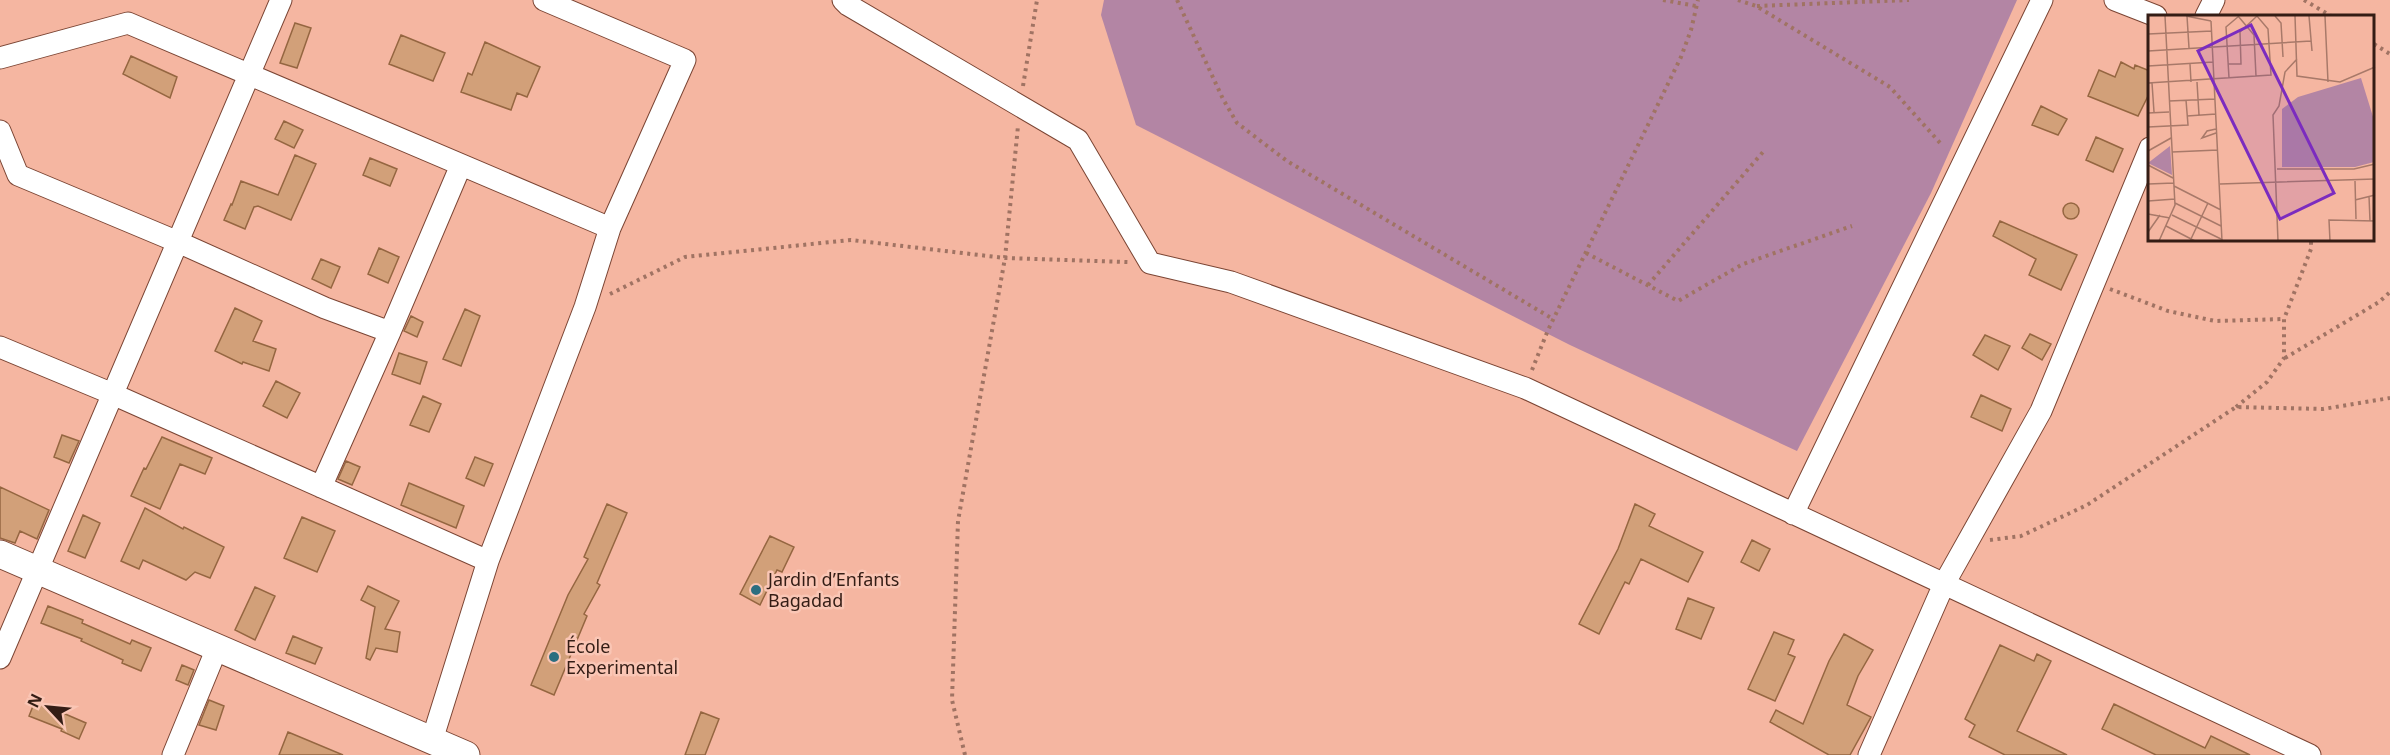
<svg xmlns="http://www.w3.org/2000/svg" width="2390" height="755" font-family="'Noto Sans',sans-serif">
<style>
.green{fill:#b385a4}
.building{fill:#d2a079;stroke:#956641;stroke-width:1.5}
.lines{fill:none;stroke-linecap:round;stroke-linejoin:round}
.minor-casing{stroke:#7b4534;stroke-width:23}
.tertiary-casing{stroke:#7b4534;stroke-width:29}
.path{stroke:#a07363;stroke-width:4;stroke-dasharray:3 4.5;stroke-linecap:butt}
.minor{stroke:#fff;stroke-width:21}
.tertiary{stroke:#fff;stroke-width:27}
.poi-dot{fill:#2c6e80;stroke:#fac6b5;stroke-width:2}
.labels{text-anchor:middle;stroke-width:5;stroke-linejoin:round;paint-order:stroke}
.poi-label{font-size:18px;fill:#341d15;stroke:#fac6b5;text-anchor:start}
.inset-road{fill:none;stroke:#a87969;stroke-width:1.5}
.view{fill:#7b2cbf;fill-opacity:0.15;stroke:#7b2cbf;stroke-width:3}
.inset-edge{fill:none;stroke:#341d15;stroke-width:3}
</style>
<rect width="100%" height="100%" fill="#f5b6a1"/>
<!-- green -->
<path class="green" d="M1104 0H2017L1931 193 1797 451 1570 345 1136 125 1101 15Z"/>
<!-- building -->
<path class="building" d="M295 23 311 28 297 68 280 63Z
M401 35 445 53 433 81 389 64Z
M485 42 540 67 527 97 517 93 511 110 461 92 468 73 472 75Z
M131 56 177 77 170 98 123 74Z
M2121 62 2134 69 2135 65 2150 71V92L2138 116 2088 96 2099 70 2115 77Z
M2041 106 2067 119 2058 135 2032 125Z
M284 121 303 130 294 148 275 139Z
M2096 137 2123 149 2113 172 2086 160Z
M295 155 316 164 291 220 258 206 254 207 245 229 224 220 231 204 232 205 241 181 278 195Z
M370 158 397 169 390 186 363 175Z
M2063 211a8 8 0 1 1 16 0a8 8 0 1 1-16 0Z
M2000 221 2077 255 2061 290 2029 275 2036 259 1993 236Z
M379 248 399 257 388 283 368 274Z
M321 259 340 267 331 288 312 279Z
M235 308 262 321 253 341 276 349 269 371 243 362 242 364 215 351Z
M465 309 480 316 461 366 443 359Z
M411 316 423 322 417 337 404 331Z
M2030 334 2051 344 2042 360 2022 348Z
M1985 335 2010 346 1998 370 1973 355Z
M399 353 427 362 420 384 392 374Z
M276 381 300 393 287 418 263 406Z
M1981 395 2011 409 2002 431 1971 417Z
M423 396 441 404 429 432 410 425Z
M62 435 79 441 69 463 54 457Z
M162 437 212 458 205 474 180 464 160 509 131 496 144 468 146 469Z
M475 457 493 464 484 486 466 478Z
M346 461 360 467 352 485 338 479Z
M409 483 464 506 456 528 401 505Z
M0 487 49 510 37 539 20 531 15 543 0 538Z
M607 504 627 513 597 583 600 585 584 614 587 616 554 695 531 685 568 595 588 559 584 557Z
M1635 504 1655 514 1649 526 1703 552 1688 582 1641 559 1629 584 1625 582 1599 634 1579 624 1618 549Z
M145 508 183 529 184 527 224 547 210 578 195 572 186 580 143 560 139 569 121 561Z
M83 515 100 523 85 558 68 551Z
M302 517 335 531 317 572 284 558Z
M770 536 794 547 782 572 777 570 760 605 740 594Z
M1752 540 1770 549 1759 571 1741 562Z
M368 586 399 601 385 629 400 632 397 652 376 648 370 660 366 658 375 607 361 600Z
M255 587 275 596 255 640 235 630Z
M1688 598 1714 608 1701 639 1676 629Z
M48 606 83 620 82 623 130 644 132 640 151 648 141 671 122 663 123 660 81 641 82 639 41 623Z
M1774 632 1794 640 1788 654 1795 657 1775 701 1748 689Z
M1844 634 1873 650 1858 676 1847 705 1871 717 1850 755H1829L1770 722 1776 710 1803 724 1829 661Z
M293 636 322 648 315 664 286 653Z
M2000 645 2034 661 2037 654 2051 661 2017 731 2067 755H2005L1969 737 1975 725 1965 719Z
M182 665 194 670 188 685 176 680Z
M209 700 224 706 216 730 199 725Z
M35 701 86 723 79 739 61 731 62 729 29 716Z
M2114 704 2205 748 2211 736 2250 755H2156L2102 729Z
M701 712 719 719 705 755H685Z
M288 732 343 755H279Z"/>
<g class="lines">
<!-- minor casing -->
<g class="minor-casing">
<path id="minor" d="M843 0 848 5 1078 140 1150 263 1231 282 1525 388 2310 755
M2115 0 2156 16
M2206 16 2214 0
M0 58 128 23 610 228
M0 131 18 175 178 242 325 308 390 332 321 487
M390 332 461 165
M0 347 108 392 488 561
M1793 514 2042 0
M0 658 281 0
M432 740 488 561 585 307 610 228 685 60 544 0
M173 755 217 648
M1869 755 1944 584 2041 411 2150 148"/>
</g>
<!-- tertiary casing -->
<g class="tertiary-casing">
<path id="tertiary" d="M0 554 466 755"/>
</g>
<!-- path -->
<path class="path" d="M1177 0 1223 99 1237 123 1287 161 1553 319
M1663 0 1696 6
M1738 0 1756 6 1890 87 1941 144
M2304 0 2331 16
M1757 6 1909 0
M2374 44 2390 54
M1023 86 1037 0
M1586 253 1678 301 1743 264 1852 226
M1648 285 1763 152
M2110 289 2168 311 2215 321 2284 319
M610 294 685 257 851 240 1005 258 1128 262
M2285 358 2379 302 2390 292
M1532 370 1548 330 1681 57 1691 30 1698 0
M2236 407 2267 382 2284 358V319L2311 249V240
M1990 540 2021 536 2087 505 2236 407 2323 409 2390 398
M965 755 952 700 958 521 1005 258 1018 126"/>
<!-- minor -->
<use href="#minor" class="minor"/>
<!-- tertiary -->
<use href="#tertiary" class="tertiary"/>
</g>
<!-- markers -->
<g class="poi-dot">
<circle cx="756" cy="590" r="6"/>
<circle cx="554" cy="657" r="6"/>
</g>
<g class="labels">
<!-- poi labels -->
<g class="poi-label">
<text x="768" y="586">Jardin d’Enfants<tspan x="768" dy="21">Bagadad</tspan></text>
<text x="566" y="653">École<tspan x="566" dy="21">Experimental</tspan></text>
</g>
</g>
<!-- overview -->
<g transform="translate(2148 15)">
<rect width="226" height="226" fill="#f5b6a1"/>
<path d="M213 63 226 105V147L207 152H134V94L150 82ZM22 131 24 160 0 148Z" fill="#b385a4"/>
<path class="inset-road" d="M38 1 63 6M39 1 41 33M90 1 106 20 108 61M127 1 133 8 135 42M147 1 149 61 192 67 227 52M161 1 164 36M177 1 180 67M63 6 74 226M0 19 64 16M0 36 163 26M42 49 43 67M0 51 65 47M81 63 78 12 91 1M49 67 51 100M0 68 123 60 120 14 109 1 92 17 93 49H80M4 68 6 97M21 86 67 84M0 98 21 97M39 101 68 99M0 112 40 110 38 85M68 118 54 123 59 116 68 114M0 136 23 123M24 137 70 135M0 150 25 163M129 154H206L227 149M207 166 208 204M0 169 26 168M72 169 227 164M26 171 73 195M221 181 222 206M207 185 227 180M0 186 27 184M27 188 73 211M0 199 22 203M24 200 73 224M18 211 47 226M0 217 12 200M11 226 27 190 17 1M42 226 60 188M130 226 125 100 131 91 137 57 149 44M182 226 181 205 227 206"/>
<path class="view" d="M103 10 186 178 132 204 50 36Z"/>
<rect width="226" height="226" class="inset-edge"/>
</g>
<!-- north arrow -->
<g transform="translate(48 707) rotate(296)" stroke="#fac6b5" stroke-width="4.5" paint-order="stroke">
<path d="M0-4.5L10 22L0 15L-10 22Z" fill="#341d15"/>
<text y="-9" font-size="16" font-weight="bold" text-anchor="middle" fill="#341d15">N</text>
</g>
</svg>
